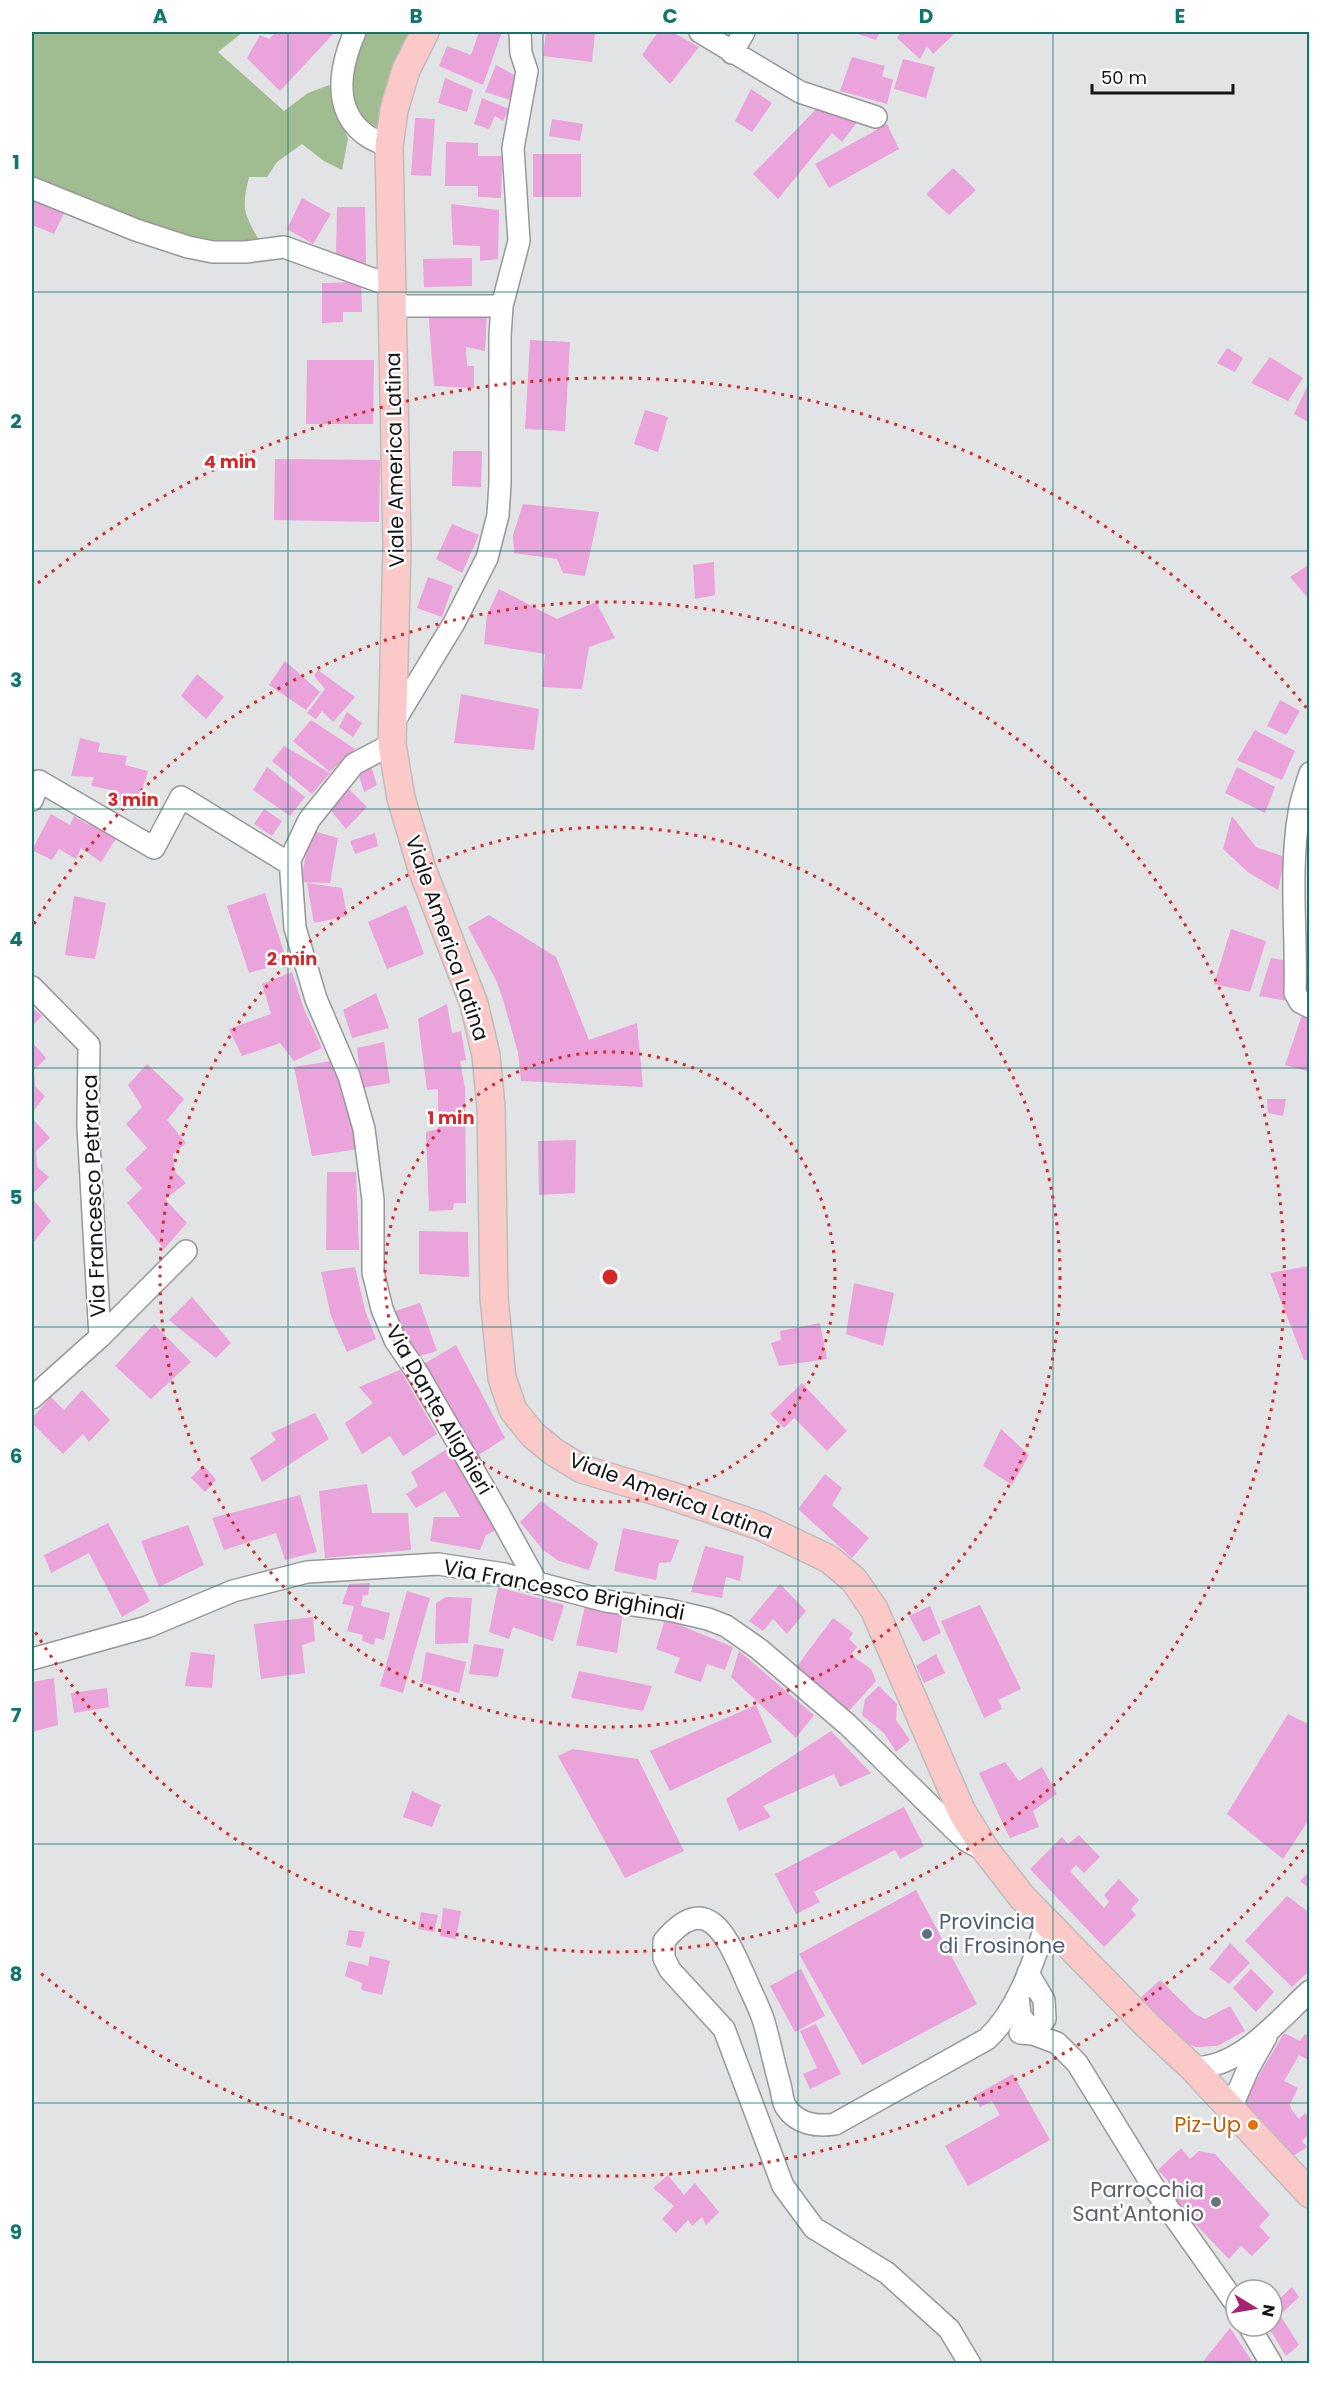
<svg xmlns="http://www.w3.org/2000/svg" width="1341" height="2395" font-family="Poppins,sans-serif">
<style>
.green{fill:#a1bc90}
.building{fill:#eba3db}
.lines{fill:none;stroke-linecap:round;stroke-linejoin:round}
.minor-casing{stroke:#969799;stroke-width:24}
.major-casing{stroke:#bdbdbe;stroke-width:30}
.minor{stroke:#fff;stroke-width:21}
.major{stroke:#fac9c8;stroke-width:27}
.grid{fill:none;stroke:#0f766e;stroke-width:1.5;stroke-opacity:0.55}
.ring{fill:none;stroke:#d62828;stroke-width:3;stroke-dasharray:3 6}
.service-dot{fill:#5c6f8a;stroke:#fff;stroke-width:2}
.food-dot{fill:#e8710a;stroke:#fff;stroke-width:2}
.worship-dot{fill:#6b7280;stroke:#fff;stroke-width:2}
.labels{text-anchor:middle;stroke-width:5;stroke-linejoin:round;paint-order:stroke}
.street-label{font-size:21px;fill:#141516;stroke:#fff}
.service-label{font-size:21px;fill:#4e5e75;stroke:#fff;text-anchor:start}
.food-label{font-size:21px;fill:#c56008;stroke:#fff;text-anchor:end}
.worship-label{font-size:21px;fill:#5b616d;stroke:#fff;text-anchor:end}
.centre{fill:#d62828;stroke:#fff;stroke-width:3}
.ring-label{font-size:18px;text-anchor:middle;font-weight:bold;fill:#d62828;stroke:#fff;stroke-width:5;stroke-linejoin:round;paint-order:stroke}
.neatline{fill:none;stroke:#0f766e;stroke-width:2}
.grid-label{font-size:20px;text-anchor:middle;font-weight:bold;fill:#0f766e}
</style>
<rect width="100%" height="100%" fill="#e2e3e5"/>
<!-- green -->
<path class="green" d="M32 32H243L218 52 284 111 308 93 329 85 348 139 342 170 324 161 302 144 277 162 267 177H249C241 210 244 213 260 242L232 246 194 239 151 226 32 182Z
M366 32H413L382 129C334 109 354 68 366 32Z"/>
<!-- building -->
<path class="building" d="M276 32H335L280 91 247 58 260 35 269 39Z
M479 32H502L483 85 439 66 447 46 471 55Z
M546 32H595L592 62 543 56Z
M658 32H672L699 47 670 84 642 55Z
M852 32H880L876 40Z
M901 32H948L953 35 933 54 927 46 920 59 897 38Z
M852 57 885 66 882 76 893 80 887 104 840 91Z
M903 59 935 67 926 98 894 89Z
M496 65 518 77 510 100 485 92Z
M445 78 473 90 467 112 438 103Z
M751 89 772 103 752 132 735 121Z
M482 98 509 109 503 121 495 116 489 129 474 124Z
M822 103 858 121 842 142 832 133 778 199 753 174Z
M415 118 435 119 431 176 411 175Z
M552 119 583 124 580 141 549 136Z
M887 124 899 149 829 188 815 164Z
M446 142 478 143V156H502L501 198 478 197V186H445Z
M533 154H581V197H533Z
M953 168 976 190 949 215 926 194Z
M32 197 66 209 54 234 32 225Z
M302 198 331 214 313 244 287 229Z
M451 204 499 210 498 259 480 261V246L453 245Z
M337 207H365L366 264 353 265 336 255Z
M472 258V286L424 287 423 259Z
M361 282 362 312H343V322L322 323V283Z
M428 308 487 315 485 351 466 347 467 366H474V388L434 386Z
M530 340 570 342 565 431 525 429Z
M1227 348 1243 358 1235 372 1217 363Z
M1270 357 1303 378 1288 401 1251 383Z
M307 360H374L373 424H306Z
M1308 385 1310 386V423L1294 414Z
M645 410 668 417 658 452 634 444Z
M453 451H482L481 487 452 486Z
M275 459 380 460 379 522 274 520Z
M523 504 599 512 585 576 563 573 557 559 514 553 513 535Z
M452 524 479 535 462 573 436 559Z
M714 562 715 595 695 599 693 565Z
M1310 564V600L1290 577Z
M428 577 453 586 442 617 417 608Z
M499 589 557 619 596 602 615 638 589 647 582 689 542 687 545 654 484 644 487 615Z
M285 661 320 692 306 710 269 685Z
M318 670 355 697 333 722 322 711 316 719 307 713 325 689 314 676Z
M197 674 224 697 206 719 181 696Z
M461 694 539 709 534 750 454 743Z
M1280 700 1300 711 1286 735 1267 726Z
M347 712 362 723 353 737 339 727Z
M311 720 355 749 330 772 293 741Z
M1255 730 1295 751 1282 780 1237 760Z
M80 738 100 743 98 752 127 756 125 765 148 771 136 808 108 803 111 790 91 786 94 777 71 776Z
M284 746 330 773 312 794 272 761Z
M370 763 377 785 364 792 357 769Z
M267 767 305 797 290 816 253 790Z
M1237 767 1275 787 1265 813 1225 793Z
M346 786 367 807 346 829 328 807Z
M264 809 282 821 272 836 254 824Z
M51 814 70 825 74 816 89 825 94 818 119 834 101 862 81 848 76 859 59 849 52 860 32 850Z
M1232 816 1256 847 1285 857 1278 890 1249 873 1223 849Z
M310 830 338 838 330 883 301 882Z
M375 833 378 846 355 854 350 841Z
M307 883 342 888 347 916 314 923Z
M265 893 287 962 249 973 227 906Z
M74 896 106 903 95 959 65 955Z
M406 905 424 954 387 969 368 922Z
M489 915 556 957 589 1040 637 1023 643 1087 521 1081 518 1052 503 1000 497 982 468 927Z
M1231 929 1266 941 1250 992 1214 984Z
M1271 958 1288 961V1001L1259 996Z
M292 972 304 1009 322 1048 294 1061 280 1043 242 1056 229 1029 271 1014 262 984Z
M376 993 389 1028 352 1038 343 1010Z
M447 1004 452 1033 461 1031 466 1060 460 1061 465 1088 466 1203H454L453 1210 429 1211 426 1132 438 1129V1089L427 1090 418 1019Z
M32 1007 42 1016 32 1026Z
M1303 1012 1310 1014V1072L1285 1065Z
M32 1042 46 1058 34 1070 35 1086 45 1096 32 1113Z
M384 1042 390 1083 362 1088 357 1048Z
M338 1060 358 1149 312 1156 294 1067Z
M147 1064 184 1099 167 1120 186 1143 173 1154 175 1172 186 1183 165 1199 187 1223 164 1249 127 1203 142 1188 125 1169 147 1148 126 1124 142 1107 128 1085Z
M1267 1099H1286L1283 1116 1268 1113Z
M32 1118 50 1138 36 1151 37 1167 49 1177 32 1195Z
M576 1140 575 1193 539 1195 538 1141Z
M327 1172H356L359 1250H326Z
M32 1198 51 1221 32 1244Z
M419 1231 468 1232 469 1277 419 1274Z
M1310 1266V1360H1304L1270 1273Z
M355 1267 365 1310 376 1339 347 1352 331 1316 321 1272Z
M854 1283 894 1293 883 1346 846 1334Z
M192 1297 231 1343 216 1358 169 1320Z
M420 1303 437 1351 413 1358 392 1312Z
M820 1323 827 1359 779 1366 771 1343 781 1340 780 1331Z
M154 1324 191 1362 151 1399 115 1366Z
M456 1345 505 1438 477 1456 422 1365Z
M400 1370 437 1434 403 1456 390 1436 362 1454 345 1423 373 1403 359 1387Z
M802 1383 847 1431 827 1451 794 1418 784 1428 770 1414Z
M82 1390 110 1420 89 1442 83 1434 63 1454 32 1423V1418L51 1397 64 1410Z
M315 1413 329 1439 262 1482 250 1458 276 1440 271 1433Z
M1001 1429 1029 1455 1012 1485 983 1466Z
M450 1447 496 1530 486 1535 480 1550 430 1541 434 1517H460L445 1491 416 1508 406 1494 418 1486 411 1472Z
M203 1465 216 1480 205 1492 191 1478Z
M825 1474 842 1488 832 1505 869 1538 852 1558 798 1509Z
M367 1484 372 1513H408L411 1550 325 1558 319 1491Z
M300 1495 317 1552 285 1560 276 1533 224 1550 212 1518Z
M541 1501 598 1543 589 1570 559 1561 543 1550 520 1522Z
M108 1523 150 1601 122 1617 89 1553 51 1573 44 1555Z
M188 1525 204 1565 159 1587 141 1541Z
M623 1528 679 1540 671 1562 659 1563 656 1580 614 1571Z
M705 1546 744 1556 740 1581 726 1577 722 1598 691 1592Z
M370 1583 368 1595H363L361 1606 390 1613 384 1640 375 1638 374 1645 362 1641 363 1635 347 1631 354 1606 342 1604 349 1584Z
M780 1584 806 1611 787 1634 773 1619 763 1631 749 1621Z
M498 1587 564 1605 553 1641 513 1627 509 1639 489 1632Z
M407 1591 430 1598 403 1693 380 1686Z
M446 1597 472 1598 468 1643 435 1644 436 1603Z
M980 1605 1021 1689 998 1700 1002 1709 984 1718 941 1621Z
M585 1606 623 1612 617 1653 576 1645Z
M930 1606 941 1633 923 1642 909 1616Z
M313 1617 315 1641 302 1645 305 1673 261 1679 254 1624Z
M833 1618 853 1633 849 1639 857 1647 851 1655 871 1669 876 1681 847 1713 794 1670Z
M665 1619 733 1647 725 1670 707 1664 701 1682 674 1673 680 1658 656 1649Z
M474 1644 504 1649 498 1677 469 1674Z
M739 1651 814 1715 796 1738 731 1677Z
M191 1652 215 1655 212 1688 185 1686Z
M426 1652 466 1662 459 1693 421 1682Z
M936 1654 945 1673 924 1683 916 1666Z
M579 1671 652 1686 643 1711 571 1698Z
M54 1678 58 1725 32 1732V1682Z
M879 1686 897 1704 896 1720 910 1740 896 1752 884 1733 862 1715 865 1699Z
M107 1688 109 1707 74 1713 71 1693Z
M756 1705 772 1742 670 1791 650 1751Z
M1288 1714 1310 1725V1818L1283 1859 1227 1814Z
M831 1731 871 1773 840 1787 834 1774 763 1806 771 1817 739 1831 726 1799Z
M573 1749 638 1759 684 1851 625 1878 558 1756Z
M1005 1762 1019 1781 1042 1767 1057 1794 1033 1811 1039 1827 1010 1838 979 1773Z
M412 1791 441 1805 432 1827 403 1817Z
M904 1807 924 1846 900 1859 895 1850 814 1892 820 1902 796 1914 775 1874Z
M1079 1835 1100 1857 1084 1873 1076 1865 1070 1871 1104 1908 1109 1902 1104 1895 1119 1879 1139 1900 1131 1909 1136 1915 1104 1947 1030 1869 1062 1837 1068 1844Z
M1310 1871V1889L1300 1881Z
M916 1890 977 2004 862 2065 799 1954Z
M1287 1896 1310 1913V1970L1292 1987 1245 1941Z
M443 1908 461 1911 456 1939 440 1936Z
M421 1912 438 1915 434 1932 418 1929Z
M349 1930 365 1932 361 1948 346 1945Z
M1230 1943 1250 1963 1229 1984 1209 1969Z
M370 1956 390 1961 382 1995 361 1990 362 1983 345 1976 349 1961 368 1966Z
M801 1969 825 2016 795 2032 770 1986Z
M1251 1969 1274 1992 1256 2012 1233 1988Z
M1160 1980 1195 2014 1205 2019 1230 2006 1245 2031 1217 2046 1196 2047 1186 2043 1138 2000Z
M816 2024 841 2074 810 2089 803 2074 817 2068 800 2031Z
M1284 2033 1300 2041 1305 2034 1310 2037V2061L1299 2055 1284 2081 1298 2088 1290 2104 1291 2109 1299 2119 1305 2113 1310 2119V2133L1302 2141 1307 2147 1287 2160 1246 2117 1245 2099Z
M1013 2074 1050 2140 968 2186 945 2146 1000 2115 992 2101 980 2107 974 2096Z
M1181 2148 1190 2159 1199 2151 1215 2154 1270 2215 1259 2226 1270 2238 1252 2256 1241 2246 1229 2259 1167 2195 1168 2181 1158 2170Z
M668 2175 684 2195 695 2183 719 2212 706 2225 702 2217 692 2226 688 2220 676 2233 662 2219 674 2206 653 2188Z
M1292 2287 1299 2297 1280 2315 1299 2345 1286 2356 1269 2328 1272 2326V2306Z
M1230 2328 1254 2364H1201Z"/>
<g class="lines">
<!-- minor casing -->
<g class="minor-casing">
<path id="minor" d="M355 32C335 78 332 128 389 146
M700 32 800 92 876 117
M732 53 744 32
M32 188 136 230 188 247 213 252H246L284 247 392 286
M393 306H502
M392 725 454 623 487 558 498 515 500 484V336L502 306 519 241 513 148 527 71 521 53 520 32
M392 744 354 764 309 820 290 860 295 928 316 999 349 1076 364 1129 373 1200V1272L382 1309 395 1340 418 1374 499 1514 537 1583
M1310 773C1306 786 1301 800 1299 813 1289 872 1297 934 1295 993L1300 1002 1310 1007
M32 800 39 781 154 848 181 797 290 864
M32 987 89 1045 88 1126 100 1337 32 1398
M100 1337 186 1251
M32 1659 147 1627 233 1591 307 1572 438 1564 504 1574 606 1601 669 1610 708 1619 726 1626 759 1649 848 1725 954 1829 967 1841 984 1850
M1018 1996 1020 2015 1033 2034 1057 2043 1077 2063 1156 2191 1236 2304
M1020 2033 1033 2034 1045 2019 1044 2000 1028 1973
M1193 2068C1241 2068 1277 2021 1310 1991
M1231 2108 1248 2069 1266 2037
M1249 2326 1271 2363
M970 2364 949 2329 887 2273 814 2228 783 2186 724 2029 670 1970 664 1958V1941C707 1890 726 1935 744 1975 750 1990 759 2006 764 2022 770 2043 774 2064 780 2085 782 2092 782 2101 786 2107 797 2124 816 2127 835 2124L987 2039C1019 2009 1033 1962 1047 1922"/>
</g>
<!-- major casing -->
<g class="major-casing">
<path id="major" d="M425 32 406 70 394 110 389 146 397 546 392 744 401 798 422 869 474 1004 486 1055 491 1107 494 1298 502 1378 513 1410 533 1435 554 1452 582 1469 669 1495 760 1526 829 1559 854 1580 874 1609 962 1812 987 1852 1022 1897 1147 2025 1193 2068 1310 2194"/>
</g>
<!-- minor -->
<use href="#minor" class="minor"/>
<!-- major -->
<use href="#major" class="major"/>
</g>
<!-- grid -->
<path class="grid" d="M288 32V2364M543 32V2364M798 32V2364M1053 32V2364M32 292H1310M32 551H1310M32 809H1310M32 1068H1310M32 1327H1310M32 1586H1310M32 1844H1310M32 2103H1310"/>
<!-- distance rings -->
<g class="ring">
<circle cx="610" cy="1277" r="225"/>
<circle cx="610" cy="1277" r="450"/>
<path d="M34 924A675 675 0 1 1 34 1630"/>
<path d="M1309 1843A900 900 0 0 1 38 1971M38 583A900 900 0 0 1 1309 711"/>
</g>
<!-- markers -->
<circle class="service-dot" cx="927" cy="1934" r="6"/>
<circle class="food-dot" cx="1253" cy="2125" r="6"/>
<circle class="worship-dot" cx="1216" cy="2202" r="6"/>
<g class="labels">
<!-- street labels -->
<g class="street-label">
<text transform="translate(395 460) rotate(-91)" y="7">Viale America Latina</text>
<text transform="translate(447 938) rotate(71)" y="7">Viale America Latina</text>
<text transform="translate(94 1196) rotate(-92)" y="7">Via Francesco Petrarca</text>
<text transform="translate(439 1410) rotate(60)" y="7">Via Dante Alighieri</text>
<text transform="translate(671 1496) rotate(20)" y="7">Viale America Latina</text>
<text transform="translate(564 1590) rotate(11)" y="7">Via Francesco Brighindi</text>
</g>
<!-- service labels -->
<g class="service-label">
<text x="939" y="1929">Provincia<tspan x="939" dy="24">di Frosinone</tspan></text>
</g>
<!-- food labels -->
<g class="food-label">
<text x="1241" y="2132">Piz-Up</text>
</g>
<!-- worship labels -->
<g class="worship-label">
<text x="1204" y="2197">Parrocchia<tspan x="1204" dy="24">Sant'Antonio</tspan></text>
</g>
</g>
<circle cx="610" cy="1277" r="9" class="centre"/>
<g class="ring-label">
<text x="230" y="468">4 min</text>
<text x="133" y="806">3 min</text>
<text x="292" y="965">2 min</text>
<text x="451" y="1124">1 min</text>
</g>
<!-- border -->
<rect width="1341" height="2395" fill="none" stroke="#ffffff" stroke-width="66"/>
<!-- north arrow -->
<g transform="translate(1254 2308) rotate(101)"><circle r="28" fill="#ffffff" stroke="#a1a1a2" stroke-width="1.5"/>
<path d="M0-4.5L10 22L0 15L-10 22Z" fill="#a6236f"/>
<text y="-9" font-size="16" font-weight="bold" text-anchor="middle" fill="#141516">N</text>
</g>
<!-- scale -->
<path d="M1092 84v9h141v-9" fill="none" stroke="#141516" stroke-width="3"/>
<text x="1101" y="84" font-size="18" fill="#141516" stroke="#ffffff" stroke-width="4.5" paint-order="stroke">50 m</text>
<rect x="33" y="33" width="1275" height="2329" class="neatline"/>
<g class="grid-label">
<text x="160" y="23">A</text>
<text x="416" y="23">B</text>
<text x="670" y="23">C</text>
<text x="926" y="23">D</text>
<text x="1180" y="23">E</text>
<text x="16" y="169">1</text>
<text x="16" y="428">2</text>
<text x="16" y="687">3</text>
<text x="16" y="946">4</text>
<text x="16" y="1204">5</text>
<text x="16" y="1463">6</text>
<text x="16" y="1722">7</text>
<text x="16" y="1981">8</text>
<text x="16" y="2239">9</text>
</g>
</svg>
